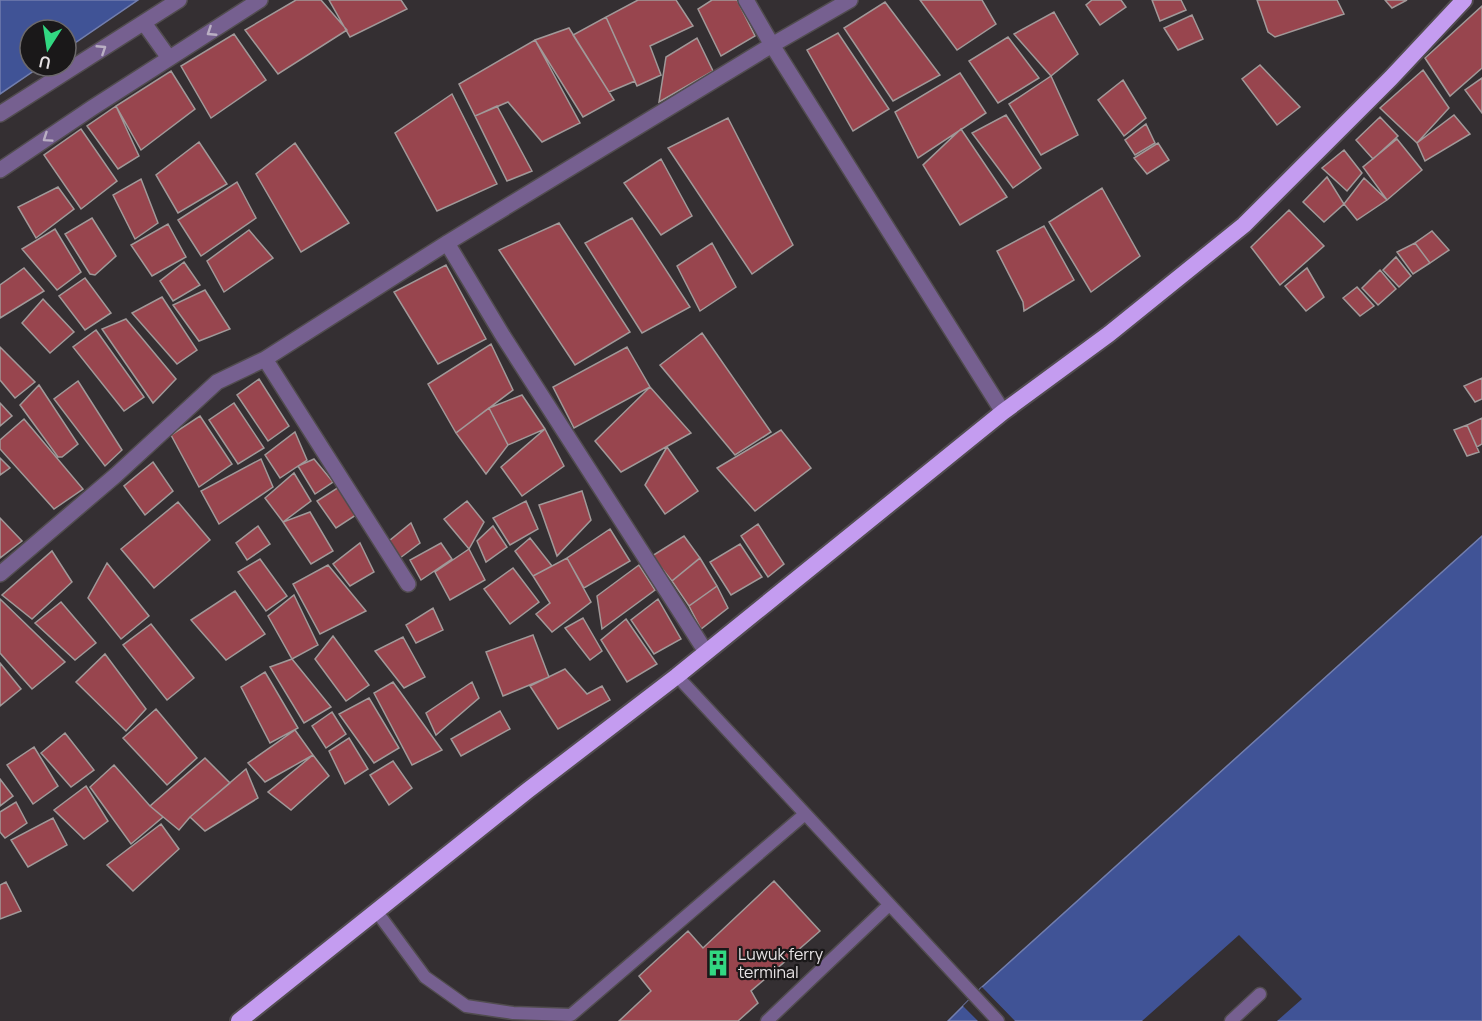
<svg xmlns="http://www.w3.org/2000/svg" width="1482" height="1021" font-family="Manrope,sans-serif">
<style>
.water{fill:#405396;stroke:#727eae;stroke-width:1.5}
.pier{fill:#342f32}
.building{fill:#98454e;stroke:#a19999;stroke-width:1.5}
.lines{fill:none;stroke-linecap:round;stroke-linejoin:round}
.service-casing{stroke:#514c4f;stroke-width:15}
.minor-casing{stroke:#514c4f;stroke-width:18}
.tertiary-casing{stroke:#514c4f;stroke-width:18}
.trunk-casing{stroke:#514c4f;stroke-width:20}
.service{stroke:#766090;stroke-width:12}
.minor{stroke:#766090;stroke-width:15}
.tertiary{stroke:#766090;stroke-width:15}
.trunk{stroke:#c49cf0;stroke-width:16}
.oneway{stroke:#baafc3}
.labels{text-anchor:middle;stroke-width:4.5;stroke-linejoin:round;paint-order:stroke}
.poi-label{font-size:16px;fill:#e7e3e5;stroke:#1a1819;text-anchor:start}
</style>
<rect width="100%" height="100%" fill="#342f32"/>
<!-- water -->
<path class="water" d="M0 0H138L66 49V30H30V66H41L0 94Z
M1482 536V1021H948L982 987Z"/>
<!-- pier -->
<path class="pier" d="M1239 935 1302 999 1277 1021H1142Z
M982 987 1015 1021H978L963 1006Z"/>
<!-- building -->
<path class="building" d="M296 0H321L347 30 278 74 245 30Z
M329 0H401L407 9 350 37Z
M638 0H676L693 26 650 46 661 75 637 86 606 17Z
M712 0H737L755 36 721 56 698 9Z
M920 0H982L996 24 957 50Z
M1092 0H1121L1126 7 1100 25 1086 5Z
M1152 0H1181L1186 10 1160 21Z
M1257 0H1337L1344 14 1275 37 1268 32Z
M1385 0H1407L1392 8Z
M885 2 940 75 893 101 844 28Z
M1482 6V68L1450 96 1425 58Z
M1054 12 1078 54 1051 76 1014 34Z
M1192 15 1203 39 1178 50 1164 28Z
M606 17 635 81 609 92 573 35Z
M569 28 614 100 583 117 535 40Z
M838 33 889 109 853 131 807 50Z
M234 34 266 80 211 118 181 66Z
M1008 37 1039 78 998 103 969 61Z
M697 38 713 71 659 102 666 57Z
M535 40 580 123 542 142 508 102 475 116 459 84Z
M1260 65 1300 107 1277 125 1242 79Z
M1423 70 1449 108 1417 143 1380 108Z
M171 71 195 109 141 150 116 106Z
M960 73 986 113 918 158 895 112Z
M1051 76 1078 135 1041 155 1009 104Z
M1482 78V113L1465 90Z
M1123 80 1146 118 1124 136 1098 100Z
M452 94 497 184 437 211 395 133Z
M116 106 139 156 118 169 87 126Z
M497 106 532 171 507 181 475 116Z
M1006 115 1041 168 1013 188 972 133Z
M1454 115 1470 134 1425 161 1417 143Z
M1380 117 1398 136 1373 159 1356 140Z
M728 118 793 245 752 274 668 148Z
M1146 124 1155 143 1135 155 1125 140Z
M81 129 117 181 81 209 44 155Z
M961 129 1007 197 960 225 923 165Z
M1397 139 1422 170 1387 200 1363 167Z
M199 142 227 184 178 213 156 175Z
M295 143 349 223 301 252 256 174Z
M1158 143 1169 160 1147 174 1134 158Z
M1344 150 1362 173 1347 191 1322 168Z
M661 159 692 216 661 235 624 183Z
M1327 177 1344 204 1324 222 1303 202Z
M1364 178 1387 200 1357 220 1344 204Z
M141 179 158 223 135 239 113 195Z
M237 182 256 218 201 256 178 220Z
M58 187 74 209 36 238 18 207Z
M1102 188 1140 256 1091 292 1049 222Z
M1289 210 1324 246 1280 285 1251 247Z
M92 218 116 256 95 275 90 274 65 234Z
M632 218 690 307 642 333 585 243Z
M559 223 630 332 575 365 499 250Z
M168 224 186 257 152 276 131 245Z
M1044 226 1074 280 1024 311 1023 302 997 251Z
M55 229 81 272 57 290 22 249Z
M249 230 273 258 224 292 207 261Z
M1432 231 1449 250 1430 263 1415 243Z
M712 243 736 287 700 311 677 266Z
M1415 243 1430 263 1413 274 1397 252Z
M1396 257 1411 276 1399 287 1383 270Z
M184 262 200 285 173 301 160 281Z
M446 265 486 339 438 364 394 292Z
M24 268 44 291 0 318V285Z
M1307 268 1324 297 1306 311 1285 286Z
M1380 270 1396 289 1378 305 1362 288Z
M85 278 111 313 85 330 59 296Z
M1357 287 1374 306 1360 316 1343 298Z
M205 290 230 329 199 341 173 305Z
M162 297 197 350 177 364 132 313Z
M43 299 74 332 50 353 22 323Z
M126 319 176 379 153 403 102 329Z
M96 330 144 397 124 411 73 347Z
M702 333 771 432 735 455 660 365Z
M491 344 513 390 456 433 428 384Z
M0 347 35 382 15 398 0 380Z
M627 347 650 387 574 428 553 387Z
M1482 378V399L1475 402 1464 386Z
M259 379 289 426 268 441 237 395Z
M78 381 122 450 105 466 54 399Z
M39 385 78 444 62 457H58L20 405Z
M650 387 691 433 621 472 595 441Z
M522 395 545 429 508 445 489 408Z
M0 403 12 416 0 426Z
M234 403 264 448 238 464 209 420Z
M489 408 508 445 486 474 456 433Z
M200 416 232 464 199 487 171 435Z
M1482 418V444L1477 447 1467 425Z
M24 419 83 489 54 509 0 449V440Z
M1467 425 1479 452 1467 456 1454 430Z
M545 429 564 466 522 496 501 467Z
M781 430 811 468 755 511 717 468Z
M295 432 307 460 280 478 265 455Z
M667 447 698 491 665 514 645 485Z
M0 458 10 468 0 475Z
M261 459 273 487 219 524 201 491Z
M314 459 333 482 315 494 298 466Z
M153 462 173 491 145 515 124 486Z
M294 473 311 501 283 522 265 498Z
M339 487 356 515 336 528 317 501Z
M582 491 591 520 557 556 539 505Z
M467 501 484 522 469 549 444 519Z
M526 501 538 529 510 545 493 518Z
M178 502 210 540 154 588 121 549Z
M310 512 333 551 311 564 283 522Z
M0 518 22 541 0 558Z
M411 523 420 543 400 558 389 541Z
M758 524 784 564 768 577 741 536Z
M258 526 270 544 247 560 236 543Z
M493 526 507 547 486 562 477 541Z
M610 529 630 561 584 588 567 558Z
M684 536 700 558 672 581 652 556Z
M530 538 552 566 533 576 515 551Z
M360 543 374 572 350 586 333 564Z
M441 543 452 559 421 580 410 560Z
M740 544 762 577 731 595 710 562Z
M469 549 485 580 450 600 435 572Z
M52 551 72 582 32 619 2 595Z
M567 558 591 602 552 632 536 614 550 603 533 576Z
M700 558 717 586 689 606 672 581Z
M260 559 287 596 266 611 238 572Z
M107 563 149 616 121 639 88 598Z
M328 565 366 611 320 634 293 584Z
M639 565 655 590 602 629 597 596Z
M513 568 539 602 510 624 484 589Z
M717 586 728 608 701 629 689 606Z
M235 591 265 634 226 660 191 620Z
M294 595 318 645 292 659 268 616Z
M0 599 65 662 32 689 0 653Z
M658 599 681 639 654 654 631 620Z
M61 602 96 643 75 660 35 623Z
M433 608 443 630 416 643 406 625Z
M583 618 602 651 590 660 565 628Z
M626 619 657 664 627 682 601 640Z
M151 624 194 678 167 700 123 645Z
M533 635 549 677 503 696 486 652Z
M333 636 369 685 346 701 315 659Z
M403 637 425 677 404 688 375 651Z
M105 654 146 709 126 731 76 682Z
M292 659 331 707 304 723 270 667Z
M0 663 21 689 0 706Z
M565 669 587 694 602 686 610 700 558 729 530 686Z
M265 672 298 728 270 743 241 687Z
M393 682 442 750 412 765 374 693Z
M472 682 479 698 436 735 426 713Z
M369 698 399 748 374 763 339 714Z
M156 709 197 758 167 785 123 738Z
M500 711 510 729 461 756 451 739Z
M332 712 346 734 326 748 312 726Z
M295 730 313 755 265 782 248 763Z
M65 733 94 770 71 787 41 753Z
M349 738 368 769 345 784 329 751Z
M34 747 58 786 33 804 7 765Z
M313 755 329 776 291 810 268 792Z
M205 758 230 783 190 817 179 830 150 806Z
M393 761 412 788 389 805 370 775Z
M114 765 150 806 163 817 131 844 90 787Z
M246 769 258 798 205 831 190 817Z
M0 779 13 796 0 806Z
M86 786 108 821 84 839 54 810Z
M16 802 27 823 5 838 0 832V812Z
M53 818 67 845 28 867 11 840Z
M161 824 179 849 133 891 107 865Z
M774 881 820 931 751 991 758 1003 738 1021H619L651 991 639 976 688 931 703 948Z
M6 882 21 911 0 919V885Z"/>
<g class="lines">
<!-- service casing -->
<g class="service-casing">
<path id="service" d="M677 676 998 1021
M377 912 425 977 466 1006 513 1013 571 1015 805 814
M767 1021 889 905
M1231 1021 1260 994"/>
</g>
<!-- minor casing -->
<g class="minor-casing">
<path id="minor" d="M746 0 772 45 1003 412
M447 243 503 336 706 652
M265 359 408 584
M0 574 116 475 217 382 265 359 447 243 772 45 850 0"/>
</g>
<!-- tertiary casing -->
<g class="tertiary-casing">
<path id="tertiary" d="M144 23 169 58
M0 114 179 0
M0 170 92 108 260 0"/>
</g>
<!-- trunk casing -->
<g class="trunk-casing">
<path id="trunk" d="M239 1021 527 791 677 676 1003 412 1109 334 1244 225 1391 78 1464 0"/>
</g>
<!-- service -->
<use href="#service" class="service"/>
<!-- minor -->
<use href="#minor" class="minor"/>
<!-- tertiary -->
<use href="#tertiary" class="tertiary"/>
<!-- trunk -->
<use href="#trunk" class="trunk"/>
</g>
<!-- one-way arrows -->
<defs><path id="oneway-chevron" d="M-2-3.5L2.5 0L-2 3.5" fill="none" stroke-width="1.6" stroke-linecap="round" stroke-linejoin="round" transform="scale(1.5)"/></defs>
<g class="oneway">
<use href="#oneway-chevron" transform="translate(211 32) rotate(147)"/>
<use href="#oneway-chevron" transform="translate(102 49) rotate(-33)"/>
<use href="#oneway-chevron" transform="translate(47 138) rotate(146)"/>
</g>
<!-- icons -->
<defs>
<g id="building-bare" transform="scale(2.07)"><path d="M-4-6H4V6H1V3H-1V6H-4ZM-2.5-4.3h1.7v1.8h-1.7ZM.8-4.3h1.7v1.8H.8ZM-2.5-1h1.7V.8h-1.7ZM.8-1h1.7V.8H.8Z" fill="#32d882" stroke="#1a1819" stroke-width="2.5" paint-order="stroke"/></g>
</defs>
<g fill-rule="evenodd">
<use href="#building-bare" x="718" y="963"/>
</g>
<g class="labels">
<!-- poi labels -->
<g class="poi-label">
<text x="738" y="960">Luwuk ferry<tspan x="738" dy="18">terminal</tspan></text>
</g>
</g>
<!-- north arrow -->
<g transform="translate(48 48) rotate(192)"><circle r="28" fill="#1a1819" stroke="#6c696b" stroke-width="1.5"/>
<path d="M0-4.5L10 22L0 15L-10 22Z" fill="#32d882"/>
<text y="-9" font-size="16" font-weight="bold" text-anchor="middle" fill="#e7e3e5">U</text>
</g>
</svg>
